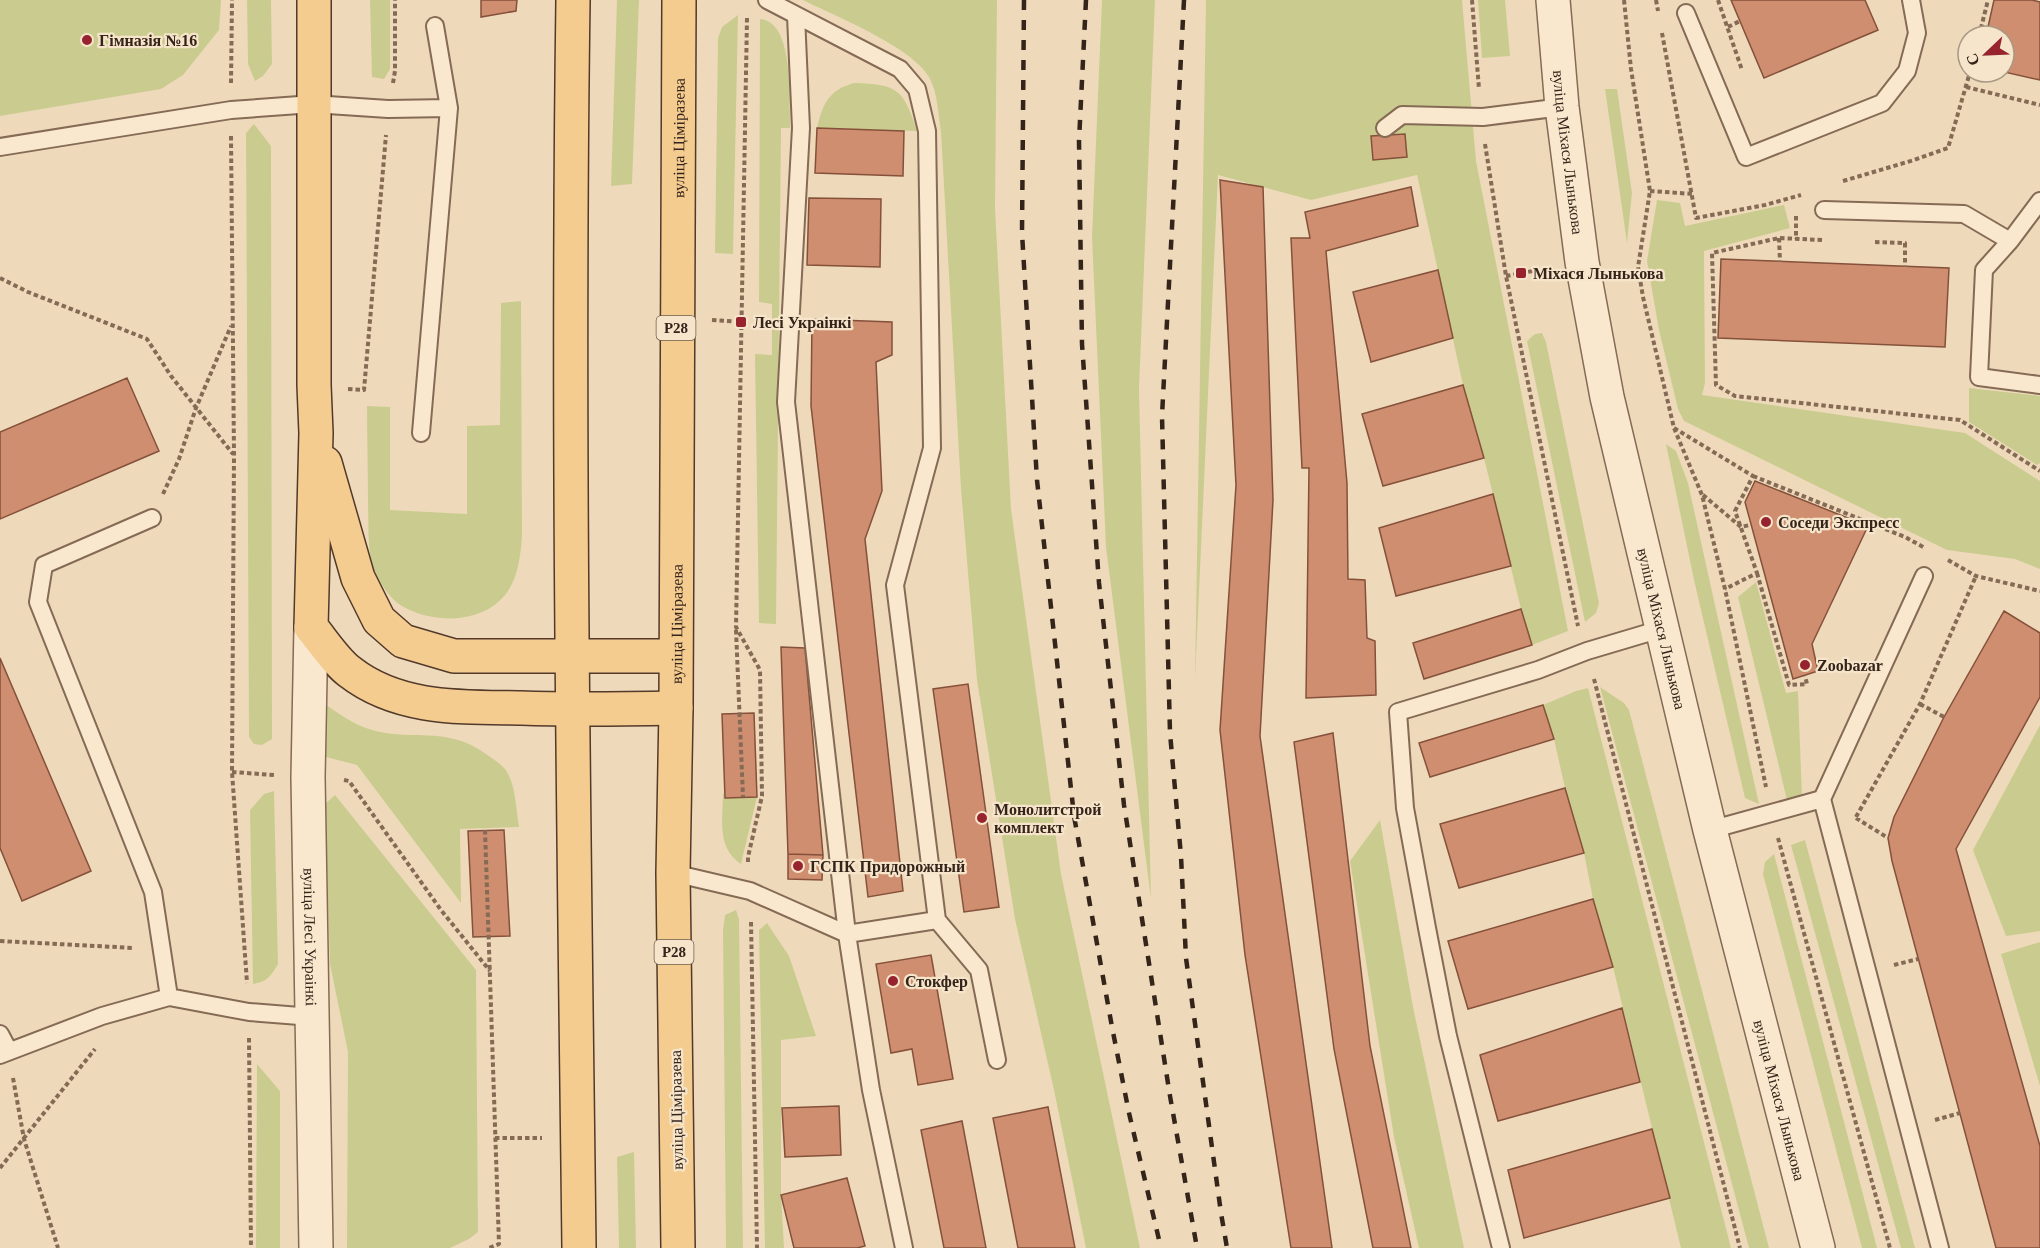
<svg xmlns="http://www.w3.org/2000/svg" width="2040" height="1248" font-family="'Times New Roman',serif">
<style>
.green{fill:#cacc8f}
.building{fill:#ce8e6f;stroke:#85513a;stroke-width:1.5}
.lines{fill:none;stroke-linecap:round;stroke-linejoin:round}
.service-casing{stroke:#856a55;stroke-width:20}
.tertiary-casing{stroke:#856a55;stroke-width:36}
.primary-casing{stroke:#52392a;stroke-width:36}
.path{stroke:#856a55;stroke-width:4;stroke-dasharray:4.5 3;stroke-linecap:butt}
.service{stroke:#f9e8cd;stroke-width:16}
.tertiary{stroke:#f9e8cd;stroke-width:33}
.primary{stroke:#f4cc90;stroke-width:33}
.rail{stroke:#34241a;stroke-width:4.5;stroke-dasharray:10 10;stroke-linecap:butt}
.poi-dot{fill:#96232e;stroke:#f6e5ca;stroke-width:2}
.labels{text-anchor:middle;stroke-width:4.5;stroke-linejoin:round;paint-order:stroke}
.shield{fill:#f6e5ca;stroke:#6e5e4f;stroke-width:1.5}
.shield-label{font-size:15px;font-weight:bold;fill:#34241a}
.poi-label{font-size:16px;font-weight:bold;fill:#34241a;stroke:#f6e5ca;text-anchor:start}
.street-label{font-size:16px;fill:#34241a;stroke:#f6e5ca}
</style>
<rect width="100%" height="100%" fill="#eedabb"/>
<!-- green -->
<path class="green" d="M0 0H221L219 30 183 75 161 89 0 116Z
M247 0H271L272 64 263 76 255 81 248 64Z
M370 0H390V69L384 79 372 77Z
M617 0H639L632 184 611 186Z
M803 0H997L995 208 1011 509 1061 874 1140 1248H1086L1054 1090 1015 919 977 680 961 489 941 132C938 114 938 93 929 77 912 47 835 16 803 0Z
M1102 0H1155L1139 389 1151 899 1106 547 1092 237Z
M1206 0H1462L1476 161 1568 631 1532 645 1521 609 1484 458 1463 385 1417 175 1311 200 1218 175 1195 680Z
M1478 0H1505L1510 56 1482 58Z
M738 15 733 254 715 253 718 38 722 27Z
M760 19C795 21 789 103 790 128H781L776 624 759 623 755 354 772 355V304L759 302Z
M854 83C898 84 904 90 917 131L817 128C823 103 829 90 854 83Z
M1605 89H1617L1632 193 1627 243Z
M254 124 271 146 272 739 262 745 254 744 249 737 246 133Z
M1657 200 1680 203 1685 226 1784 205 1790 228 1704 251 1705 383 1702 395 1965 433 2040 481V569L2015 559 1947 550 1684 421 1678 409 1659 330 1647 261Z
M521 301 522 537C520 561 517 587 497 603 472 624 429 622 402 606 391 600 379 582 374 570 367 551 369 528 368 507 368 473 367 440 367 406L390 407V510L467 514V426L500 425 501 303Z
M1542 333 1546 342 1599 603 1596 613 1585 622 1527 341 1535 334Z
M1969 388 2040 396V463L2037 465 1969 422Z
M1666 444 1676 451 1688 483 1759 804 1745 798 1694 580Z
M1756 582 1786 693 1798 691 1802 798 1787 800 1738 597Z
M1600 687 1624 703 1629 710 1769 1248H1749Z
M1588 688 1731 1248H1681L1613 967 1593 899 1584 853 1565 788 1554 739 1543 705 1576 691Z
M326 705C338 713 352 723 366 728 408 743 446 724 486 754 493 759 503 765 507 772 516 787 516 810 519 827L460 829 461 903 357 765 326 757Z
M2040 725V931L2006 936 1973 850Z
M274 791 278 964C271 976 267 982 253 984L250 810 264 794Z
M723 792 725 798 757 797 741 864C716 847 723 819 723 792Z
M335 795 476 970 478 1232 469 1239 450 1248H347L348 1052 330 964 325 804Z
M1380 820 1413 1007 1464 1248H1419L1394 1137 1350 861Z
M1805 840 1915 1248H1901L1791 845Z
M1774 854 1877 1248H1862L1763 874 1765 862Z
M736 910 739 919 743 1248H726L723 930 725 915Z
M767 923 789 956 816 1036 781 1040V1195L784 1248H765L759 930Z
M2040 942V1086L2001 954Z
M257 1064 280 1091V1248H256Z
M634 1152 636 1248H619L617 1157Z"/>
<!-- building -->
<path class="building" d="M481 0H517L516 11 481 17Z
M1731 0H1865L1878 30 1764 78Z
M1994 0H2032L2040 2V80L2004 72V36H1986Z
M817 128 904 131 903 176 815 173Z
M1405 134 1407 157 1373 160 1371 136Z
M1220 180 1263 187 1273 500 1260 736 1332 1248H1291L1245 955 1220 730 1236 485Z
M1411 187 1418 226 1326 251 1347 483 1348 579 1365 580 1367 638 1375 641 1376 695 1306 698 1309 468H1302L1291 238H1310L1305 212Z
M809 198 881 199 880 267 807 265Z
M1721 259 1949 268 1945 347 1718 338Z
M1438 270 1453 338 1371 362 1353 292Z
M812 319 892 322V355L876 362 882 491 865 539 903 891 868 897 811 406Z
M127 378 159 451 0 519V432Z
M1463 385 1484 458 1383 486 1362 414Z
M1755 481 1868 526 1812 644 1818 671 1793 679 1745 502Z
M1493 494 1511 566 1396 596 1379 528Z
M1521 609 1532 645 1424 679 1413 643Z
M2004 611 2040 633V697L1956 849 2040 1146V1248H1996L1892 861 1888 838 1894 817 1944 717Z
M781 647 805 648 823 855 788 854Z
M0 658 91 871 22 901 0 848Z
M968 684 999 907 964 912 933 689Z
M1543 705 1554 739 1430 777 1419 743Z
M754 713 757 797 725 798 722 714Z
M1333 733 1370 1046 1411 1248H1373L1334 1049 1294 742Z
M1565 788 1584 853 1459 888 1440 824Z
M504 830 510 936 473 937 468 831Z
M788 854 823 855 822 880 788 879Z
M1593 899 1613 967 1468 1009 1448 941Z
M931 955 953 1079 918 1085 912 1049 891 1053 876 964Z
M1622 1008 1640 1082 1498 1121 1480 1055Z
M839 1106 841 1155 785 1157 782 1108Z
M1048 1107 1075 1248H1018L993 1118Z
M962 1121 986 1248H944L921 1130Z
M1652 1129 1670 1198 1524 1238 1508 1170Z
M847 1178 865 1246 857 1248H794L781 1195Z"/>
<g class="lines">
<!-- service casing -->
<g class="service-casing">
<path id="service" d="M767 0 900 69 917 89 927 131 932 448 895 585 937 920 979 970 997 1060
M1686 13 1746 157 1882 103 1907 71 1917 33 1911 0
M796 16 801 128 786 402 847 934 937 920
M1385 128 1402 115 1483 117 1562 107
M0 147 231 110 313 104 388 109 449 108 435 26
M2040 201 2010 241 1984 270 1979 377 2040 385
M1824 210 1964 214 2010 241
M421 433 449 108
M152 518 44 565 38 602 153 892 169 997
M1924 576 1822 799 1940 1248
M1710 830 1822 799
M673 873 750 891 847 934 871 1090 904 1248
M0 1034 9 1051
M0 1055 102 1016 169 997 249 1012 312 1017
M1501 1248 1448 1036 1427 928 1405 808 1398 712 1538 670 1587 651 1661 629"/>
</g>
<!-- tertiary casing -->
<g class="tertiary-casing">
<g id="tertiary">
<path id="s1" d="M1553 0 1562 107 1582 262 1607 397 1710 830 1818 1248"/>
<path id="s2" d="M311 627 308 777 316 1248"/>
</g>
</g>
<!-- primary casing -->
<g class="primary-casing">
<g id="primary">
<path d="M314 0V385L316 433 311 627C322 640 336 662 350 672 399 710 462 707 521 708 573 710 625 709 676 708"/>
<path d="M573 0C567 416 574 832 579 1248"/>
<path d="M325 463 358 578 379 620 403 641 454 656H675"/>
<path id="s3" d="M678 1248 673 873 676 708 679 0"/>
</g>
</g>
<!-- path -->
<path class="path" d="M1472 0 1479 89
M1624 0 1631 69 1650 191 1638 267 1643 297 1674 428 1702 495 1725 589 1766 787
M1656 0 1658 11
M1718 0 1742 70
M747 18 736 627 760 670 762 796 748 857V863
M1728 27 1740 21
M1662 33 1696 218 1765 205 1801 195
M1979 36 1988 0
M231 83 232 0
M393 83 395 71V0
M1966 87 2040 105
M231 136 234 455 232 772 247 983
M1485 144 1506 276 1578 626
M1843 181 1914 160 1948 148 1970 72
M1650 191 1693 194
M1796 216V239
M1779 238 1780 262
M1822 240 1779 238 1712 253 1716 385 1735 396 1960 420 2040 471
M1875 242 1905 243V267
M1506 276 1549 268
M0 278 28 292 147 339 171 376 233 454
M712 320 741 322
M348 389 364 390 386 135
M1674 428 1753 476 1735 511 1757 573 1725 589
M1753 476 1905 537 1925 548
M163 494 179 459 196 408 231 326
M1703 495 1741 527 1750 525
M1948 560 1976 576 2040 591
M1757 573 1789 685 1807 684 1805 676
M736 630 743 797
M1594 679 1740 1248
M1920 704 1944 717
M232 772 274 775
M344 780 349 781 441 910 490 971
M1856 817 1920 704 1976 576
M1856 818 1888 838
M485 830 499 1244 489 1248
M1778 838 1890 1248
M751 922 757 1248
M0 941 134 948
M1894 965 1918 959
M249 1038 251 1248
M13 1078 24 1139 58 1248
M1935 1120 1960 1113
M495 1138H542
M0 1168 95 1049"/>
<!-- service -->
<use href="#service" class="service"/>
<!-- tertiary -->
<use href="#tertiary" class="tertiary"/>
<!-- primary -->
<use href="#primary" class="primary"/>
<!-- rail -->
<path class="rail" d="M1024 0 1022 233 1037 480 1074 816 1112 1027 1129 1113 1161 1248
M1086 0 1079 141 1082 344 1099 583 1124 805 1170 1096 1197 1248
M1184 0 1162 416 1170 733 1181 856 1186 958 1221 1213 1227 1248"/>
</g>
<!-- markers -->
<g class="poi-dot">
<circle cx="87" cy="40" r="6"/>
<rect x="1515" y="267" width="12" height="12" rx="3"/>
<rect x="735" y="316" width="12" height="12" rx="3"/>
<circle cx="1766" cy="522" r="6"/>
<circle cx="1805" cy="665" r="6"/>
<circle cx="982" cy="818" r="6"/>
<circle cx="798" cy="866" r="6"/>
<circle cx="893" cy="981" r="6"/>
</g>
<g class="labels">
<!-- shield labels -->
<g class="shield">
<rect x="656.5" y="316" width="39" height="24" rx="4.5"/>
<rect x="654.5" y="940" width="39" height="24" rx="4.5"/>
</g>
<g class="shield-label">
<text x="676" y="333">Р28</text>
<text x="674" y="957">Р28</text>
</g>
<!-- poi labels -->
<g class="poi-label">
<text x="99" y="46">Гімназія №16</text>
<text x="1533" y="279">Міхася Лынькова</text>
<text x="753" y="328">Лесі Украінкі</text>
<text x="1778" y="528">Соседи Экспресс</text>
<text x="1817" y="671">Zoobazar</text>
<text x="994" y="815">Монолитстрой<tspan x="994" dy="18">комплект</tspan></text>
<text x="810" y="872">ГСПК Придорожный</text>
<text x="905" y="987">Стокфер</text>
</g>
<!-- street labels -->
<g class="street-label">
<text dy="6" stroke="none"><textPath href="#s3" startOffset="1110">вуліца Ціміразева</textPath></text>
<text dy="6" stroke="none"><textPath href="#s1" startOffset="153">вуліца Міхася Лынькова</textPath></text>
<text dy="6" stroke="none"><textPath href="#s3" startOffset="624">вуліца Ціміразева</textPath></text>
<text dy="6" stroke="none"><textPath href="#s1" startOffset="639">вуліца Міхася Лынькова</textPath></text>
<text dy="6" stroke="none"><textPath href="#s2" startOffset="310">вуліца Лесі Украінкі</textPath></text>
<text dy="6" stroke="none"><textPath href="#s1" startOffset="1125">вуліца Міхася Лынькова</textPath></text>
<text transform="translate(676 1110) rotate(-91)" y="6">вуліца Ціміразева</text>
</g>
</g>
<!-- north arrow -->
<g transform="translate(1986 54) rotate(247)"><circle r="28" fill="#f6e5ca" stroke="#a89884" stroke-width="1.5"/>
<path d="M0-4.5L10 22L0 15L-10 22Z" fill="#96232e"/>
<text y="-9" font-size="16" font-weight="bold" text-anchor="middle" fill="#34241a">С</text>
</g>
</svg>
